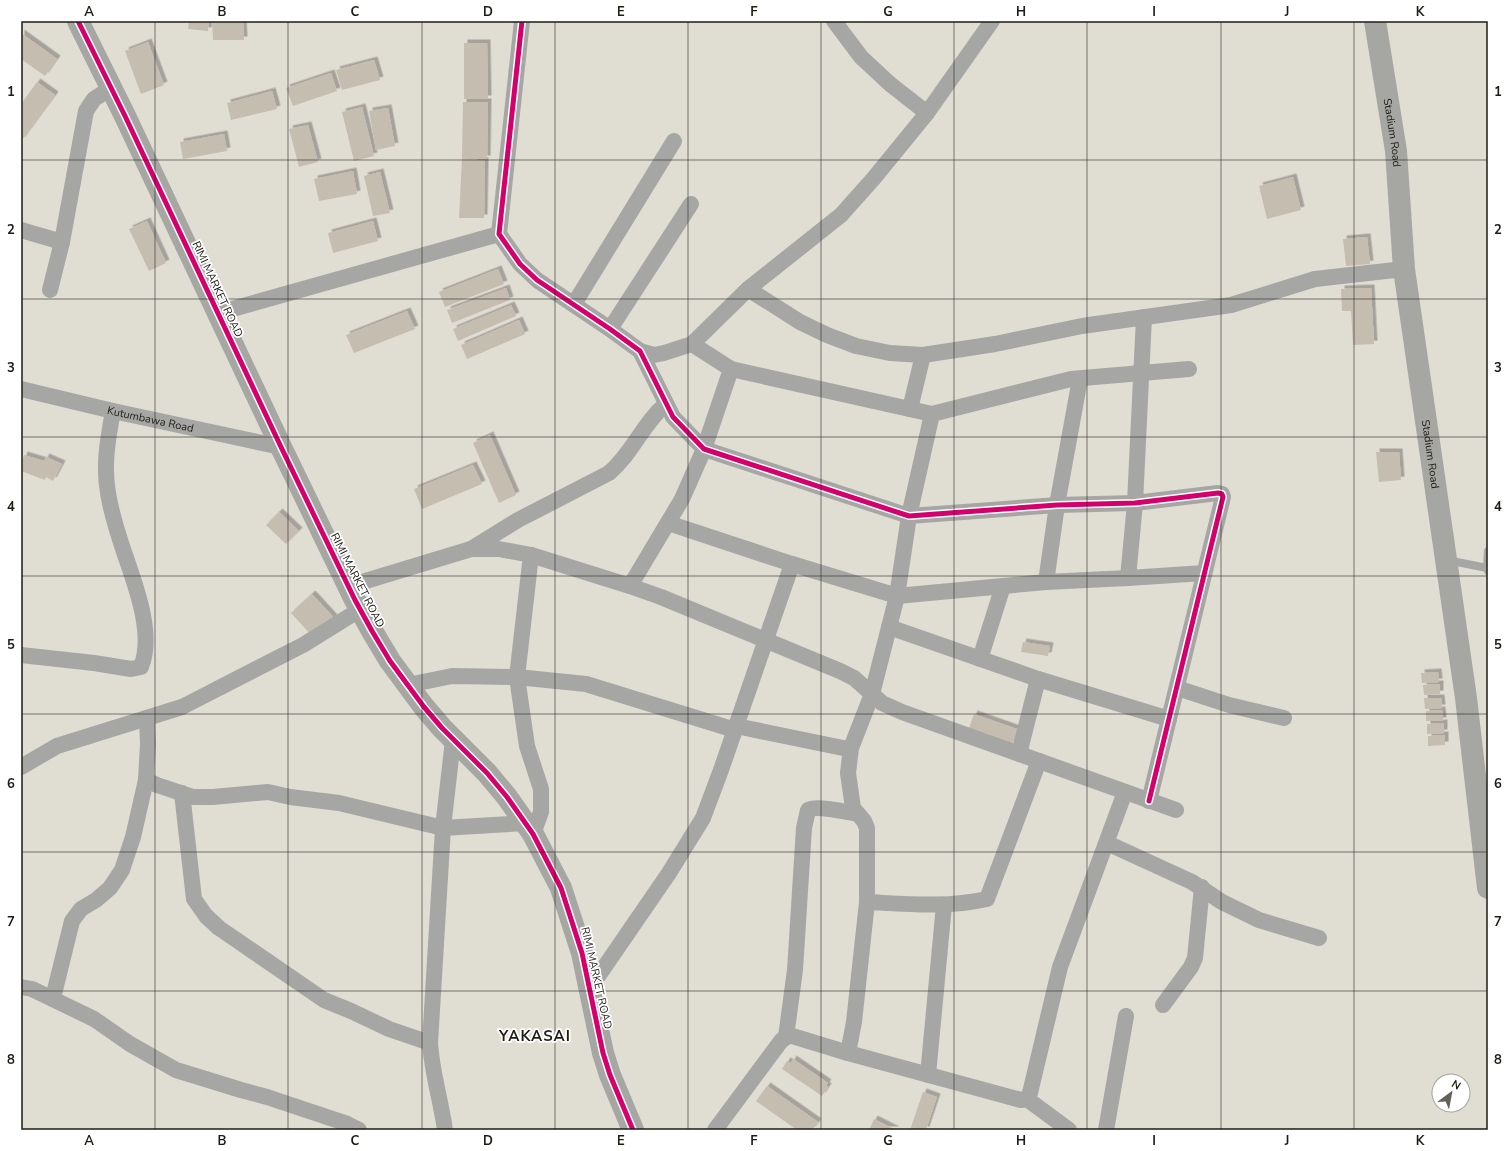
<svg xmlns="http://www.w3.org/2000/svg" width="1509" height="1151" font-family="'Nunito Sans',sans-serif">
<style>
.building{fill:#c6bdb1;filter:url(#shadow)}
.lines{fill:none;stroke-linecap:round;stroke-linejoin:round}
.lane{stroke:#a6a7a4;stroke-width:8}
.street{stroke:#a6a7a4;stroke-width:16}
.secondary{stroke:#a6a6a3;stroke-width:22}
.cycleway-casing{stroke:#fff;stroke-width:8}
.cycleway{stroke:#d6006c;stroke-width:5}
.grid{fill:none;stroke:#1e1c15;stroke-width:1;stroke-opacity:0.55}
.labels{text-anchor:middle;stroke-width:3.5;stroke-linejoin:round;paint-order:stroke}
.street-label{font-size:11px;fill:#1e1c15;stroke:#fff}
.district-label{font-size:15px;font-weight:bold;letter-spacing:1px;fill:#1e1c15;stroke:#fff}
.neatline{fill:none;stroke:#1e1c15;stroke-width:1.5}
.grid-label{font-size:13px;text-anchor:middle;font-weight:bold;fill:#1e1c15}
</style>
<defs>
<filter id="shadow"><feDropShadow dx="3.5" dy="-3.5" stdDeviation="0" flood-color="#0004"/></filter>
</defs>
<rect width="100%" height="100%" fill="#e0ddd3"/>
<!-- building -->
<path class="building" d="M189 21H209L208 31 188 29Z
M212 21H243L244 40H213Z
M21 33 57 59 45 76 21 59Z
M148 42 164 85 141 94 125 51Z
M464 43H487L488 99H464Z
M374 60 380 80 342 90 336 70Z
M331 73 337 91 293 106 286 88Z
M37 82 55 95 21 141V104Z
M272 91 277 109 231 120 227 103Z
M463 102H488L487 159 462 158Z
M362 107 374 156 354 161 342 112Z
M388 108 395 146 376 150 369 111Z
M308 125 318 162 299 167 289 129Z
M224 134 227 151 183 159 180 142Z
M462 158 485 161 484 218H459Z
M353 171 357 194 319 201 314 179Z
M380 172 390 213 373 216 364 176Z
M1293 177 1301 210 1267 219 1259 186Z
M147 221 166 263 149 271 129 229Z
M373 221 378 241 333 253 328 233Z
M1367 237 1370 264 1346 266 1343 239Z
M498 269 504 284 445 307 439 292Z
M506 288 510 300 452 323 447 310Z
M1371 288 1374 344 1353 345 1351 311H1342L1341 289Z
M511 305 516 316 458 341 453 329Z
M407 311 415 329 354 353 346 335Z
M519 320 525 334 467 359 461 345Z
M490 435 516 495 499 503 473 443Z
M1376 452H1399L1401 480 1379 482Z
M24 455 44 461 46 457 62 464 53 481 46 477 45 480 21 471V463Z
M473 465 482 484 422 509 414 489Z
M279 512 299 531 286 544 266 525Z
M312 594 334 618 313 637 291 613Z
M1023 642 1050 646 1048 656 1021 652Z
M1438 672 1439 682 1422 683 1421 673Z
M1440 684V694L1424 695 1423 685Z
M1424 698H1441L1442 708 1425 709Z
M1442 710 1443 721H1426V711Z
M974 714 1017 729 1012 746 968 731Z
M1444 723V733L1427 734V724Z
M1445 735V745L1428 746V736Z
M793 1059 828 1083 826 1085 828 1087 822 1096 782 1069 787 1061 791 1063Z
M767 1086 818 1122 812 1130H797L756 1101Z
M923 1092 937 1097 926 1130H910Z
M874 1119 896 1130H869Z"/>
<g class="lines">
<!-- lane -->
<path class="lane" d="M1447 560 1487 568 1488 571
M1487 568 1488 551"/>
<!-- street -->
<g class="street">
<path d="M522 21 499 234 520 264 537 280 610 329 640 351 673 417 704 449 909 516 1057 505 1135 503 1218 493 1222 494 1223 497 1149 801"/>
<path d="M834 21 861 57 890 84 927 113"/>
<path d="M21 230 62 242"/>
<path d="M748 289 800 322 827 335 856 346 890 353 923 355 995 344 1082 326 1231 305 1315 279 1404 269"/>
<path d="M50 290 62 242 86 111 94 99 111 88"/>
<path d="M574 304 674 141"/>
<path d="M218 313 499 234"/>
<path d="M610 329 691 204"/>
<path d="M692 344 731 369 932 414 1071 379 1189 369"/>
<path d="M640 351 654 355 664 353 692 344 748 289 841 215 874 178 927 113 992 21"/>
<path id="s1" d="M21 389 113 411 281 447"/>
<path d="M910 409 923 355"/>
<path d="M668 523 792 564 897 596 1046 582 1128 578 1204 573"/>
<path d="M471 549 518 520 609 473C632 454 643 423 666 404"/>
<path d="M531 555 517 677 527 746 541 789V812L533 834"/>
<path d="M1128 578 1135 503 1144 317"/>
<path d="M1046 582 1057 505 1080 379"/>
<path d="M349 586 471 549H499L531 555 630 586 661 597 840 671 854 678 882 703 902 712 1176 810"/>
<path d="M630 586 682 499 704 449 731 369"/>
<path d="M889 627 1038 679 1169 719"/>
<path d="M21 655 94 663 131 669 141 667C155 633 134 582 123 549 117 531 111 511 108 493 103 465 108 438 113 411"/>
<path d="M980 659 1003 586"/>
<path d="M408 685 452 676 517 677 586 684 735 730"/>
<path d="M1177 688 1229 705 1284 718"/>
<path d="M736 726 848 749 851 748"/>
<path d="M1019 754 1038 679"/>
<path d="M21 767 57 746 182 707 303 645 361 609"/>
<path d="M146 780 157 785 193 797H213L268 792 290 797 339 803 443 828 526 823"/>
<path d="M182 793 194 899 206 916 219 928 324 1000 351 1011 389 1029 430 1043"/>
<path d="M1107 843 1192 882 1222 902 1259 920 1319 938"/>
<path d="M867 902C907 904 947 908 987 899L1039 761"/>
<path d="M21 987 32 989 94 1019 130 1044 176 1070 241 1090 267 1097 345 1123 359 1130"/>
<path d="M590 988 669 873 703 818 721 770 792 564"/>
<path d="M53 998 72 921 81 909 96 900 110 888 122 870 133 837 146 780 148 744 147 718"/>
<path d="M1163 1005 1191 967 1195 958 1202 887"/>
<path d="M786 1037 795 970 804 828 808 810C816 805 847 812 858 814"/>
<path d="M848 1053 854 1022 867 902V828L864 821 853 808 848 773 851 748 872 694 897 596 909 516 932 414"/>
<path d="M928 1075 944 905"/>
<path d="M1027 1099 1030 1093 1060 967 1125 792"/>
<path d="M445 1130C441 1101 432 1073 430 1043L443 828 453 740"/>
<path d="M715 1130 781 1041 789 1035 848 1053 1021 1100 1027 1099 1069 1130"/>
<path d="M1106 1130 1126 1016"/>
</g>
<!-- secondary -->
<g class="secondary">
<path d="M78 21 125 116 281 447 355 600 372 631 390 661 424 707 442 728 487 773 507 797 533 834 561 888 582 953 603 1053 610 1075 633 1130"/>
<path id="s2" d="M1375 21 1396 151 1404 269 1466 698 1488 888"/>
</g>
<!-- cycleway casing -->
<g class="cycleway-casing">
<path id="cycleway" d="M78 21 125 116 281 447 355 600 372 631 390 661 424 707 442 728 487 773 507 797 533 834 561 888 582 953 603 1053 610 1075 633 1130
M522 21 499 234 520 264 537 280 610 329 640 351 673 417 704 449 909 516 1057 505 1135 503 1218 493 1222 494 1223 497 1149 801"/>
</g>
<!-- cycleway -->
<use href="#cycleway" class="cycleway"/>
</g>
<!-- grid -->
<path class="grid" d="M155 21V1130M288 21V1130M422 21V1130M555 21V1130M688 21V1130M821 21V1130M954 21V1130M1087 21V1130M1221 21V1130M1354 21V1130M21 160H1488M21 299H1488M21 437H1488M21 576H1488M21 714H1488M21 852H1488M21 991H1488"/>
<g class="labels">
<!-- street labels -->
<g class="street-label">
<text dy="4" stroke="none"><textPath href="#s2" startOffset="113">Stadium Road</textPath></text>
<text transform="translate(218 289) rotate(65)" y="4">RIMI MARKET ROAD</text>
<text dy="4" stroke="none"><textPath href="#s1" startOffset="133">Kutumbawa Road</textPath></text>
<text dy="4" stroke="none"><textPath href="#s2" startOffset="437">Stadium Road</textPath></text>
<text transform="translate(358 580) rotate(63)" y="4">RIMI MARKET ROAD</text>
<text transform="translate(597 978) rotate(77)" y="4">RIMI MARKET ROAD</text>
</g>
<!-- district labels -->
<g class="district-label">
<text x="535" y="1041">YAKASAI</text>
</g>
</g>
<!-- border -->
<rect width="1509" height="1151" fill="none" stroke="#ffffff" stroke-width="44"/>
<!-- north arrow -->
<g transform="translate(1451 1093) rotate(32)"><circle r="19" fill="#ffffff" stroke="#a5a4a1"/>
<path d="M0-3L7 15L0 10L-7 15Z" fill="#626058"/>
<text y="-6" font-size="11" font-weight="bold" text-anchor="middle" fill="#1e1c15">N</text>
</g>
<rect x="22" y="22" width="1465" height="1107" class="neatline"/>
<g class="grid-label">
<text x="89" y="16">A</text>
<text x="222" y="16">B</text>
<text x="355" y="16">C</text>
<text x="488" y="16">D</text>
<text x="621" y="16">E</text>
<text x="754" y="16">F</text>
<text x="888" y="16">G</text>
<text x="1021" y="16">H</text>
<text x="1154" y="16">I</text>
<text x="1287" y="16">J</text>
<text x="1420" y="16">K</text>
<text x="11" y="96">1</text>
<text x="1498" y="96">1</text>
<text x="11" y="234">2</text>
<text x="1498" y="234">2</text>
<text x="11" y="372">3</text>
<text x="1498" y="372">3</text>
<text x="11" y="511">4</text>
<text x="1498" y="511">4</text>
<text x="11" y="649">5</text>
<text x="1498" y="649">5</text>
<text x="11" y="788">6</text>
<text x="1498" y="788">6</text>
<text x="11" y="926">7</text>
<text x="1498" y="926">7</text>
<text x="11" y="1064">8</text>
<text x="1498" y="1064">8</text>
<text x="89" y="1145">A</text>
<text x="222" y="1145">B</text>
<text x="355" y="1145">C</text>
<text x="488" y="1145">D</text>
<text x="621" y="1145">E</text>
<text x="754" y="1145">F</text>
<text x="888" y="1145">G</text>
<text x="1021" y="1145">H</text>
<text x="1154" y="1145">I</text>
<text x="1287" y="1145">J</text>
<text x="1420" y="1145">K</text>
</g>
</svg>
